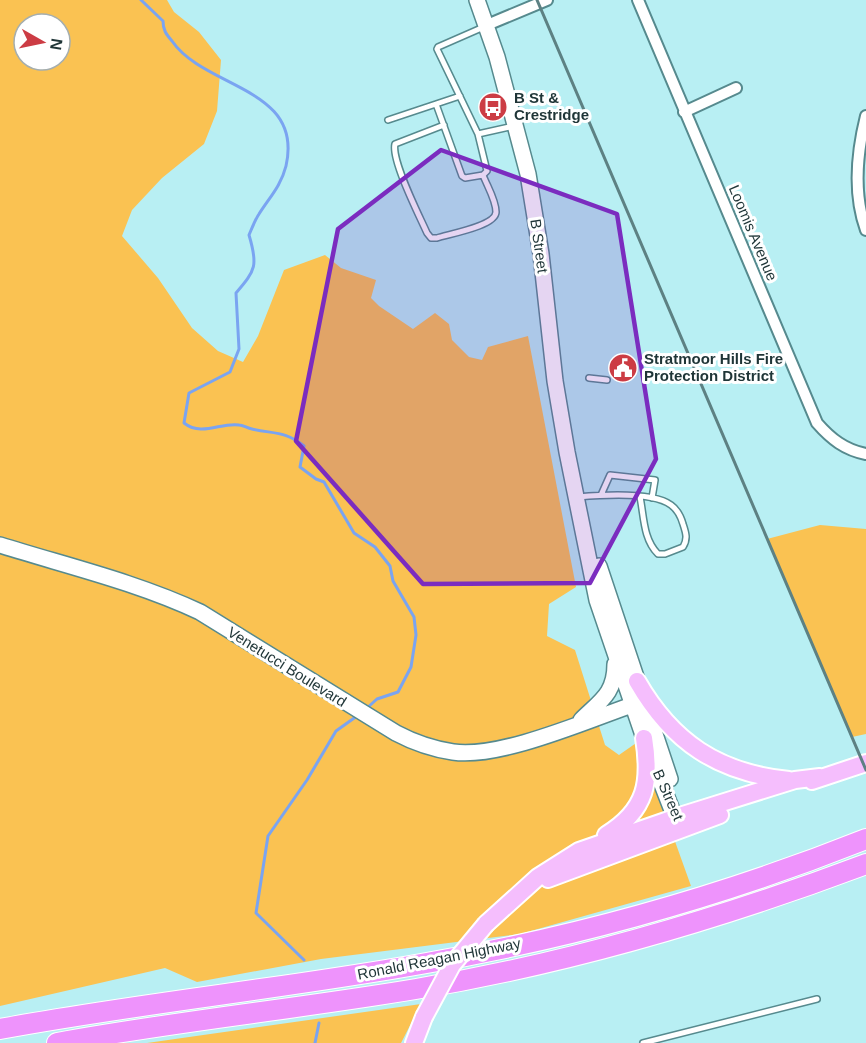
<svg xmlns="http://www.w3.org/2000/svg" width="866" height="1043" font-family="Helvetica,sans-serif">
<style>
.green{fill:#fac252;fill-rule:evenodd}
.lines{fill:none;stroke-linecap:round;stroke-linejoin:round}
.stream{stroke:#7aa4f1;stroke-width:3}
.lane-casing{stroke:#568a8e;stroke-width:8}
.street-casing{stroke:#568a8e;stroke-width:14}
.secondary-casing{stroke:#568a8e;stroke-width:18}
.primary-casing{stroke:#fff;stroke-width:20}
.highway-casing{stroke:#fff;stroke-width:22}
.lane{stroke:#fff;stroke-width:5}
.street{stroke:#fff;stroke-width:10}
.secondary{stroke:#fff;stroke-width:15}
.primary{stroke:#f5befd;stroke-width:16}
.highway{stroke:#ee93fc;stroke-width:20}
.rail{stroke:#5d8183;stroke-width:3}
.primary-bridge-casing{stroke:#fff;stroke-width:20;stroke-linecap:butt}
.primary-bridge{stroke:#f5befd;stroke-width:16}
.marked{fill:#7b2cbf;fill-opacity:0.2;stroke:#7b2cbf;stroke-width:4.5;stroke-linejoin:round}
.labels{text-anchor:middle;stroke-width:6;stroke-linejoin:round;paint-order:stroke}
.poi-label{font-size:15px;font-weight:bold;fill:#1f3537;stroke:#fff;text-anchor:start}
.street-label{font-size:15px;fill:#1f3537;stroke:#fff}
</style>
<rect width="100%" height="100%" fill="#b8eff3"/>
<!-- green -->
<path class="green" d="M0 0H167L174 12 199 32 221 60 217 111 204 144 162 178 132 210 122 236 158 278 192 328 218 351 243 362 258 336 284 270 325 255 341 268 376 280 371 298 379 306 413 329 435 313 449 324 452 340 469 357 482 360 488 347 528 336 576 587 549 604 547 636 575 650 605 745 619 755 639 741 691 886 520 934 321 959 197 982 165 968 0 1006ZM24 24H60V60H24Z
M820 525 866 529V734L852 737 767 539Z
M421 1004 401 1043H147Z"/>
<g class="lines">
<!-- stream -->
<path class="stream" d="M141 0 163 21C163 30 166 34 172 41 205 89 304 87 286 166 281 186 269 198 259 214 255 220 252 228 249 235 258 265 256 270 236 293L239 349 230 372 189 393 184 423C202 437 221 422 239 425 243 425 247 428 252 429 274 434 286 431 304 446L300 467 316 479 324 482 354 533 375 547 390 566 393 581 414 617 416 635 411 667 398 692 377 699 367 708
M304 960 256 913 268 836 307 780 336 731 357 716
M315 1043 319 1023"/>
<!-- lane casing -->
<g class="lane-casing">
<path id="lane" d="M486 26 438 47 437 49 478 134 514 126
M436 104 462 176 465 178 483 175 487 171 478 134
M388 120 460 96
M444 125 395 144C391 160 419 215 427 233L431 238H437C449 234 496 226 496 212 496 200 487 186 483 175
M589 378 607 380
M601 495 610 475 655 480 652 498
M578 497C601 495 652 491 671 505 678 510 681 517 683 524 686 533 688 539 683 547L665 554H658C643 539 644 516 640 497
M643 1043 817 999"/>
</g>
<!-- street casing -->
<g class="street-casing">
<path id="street" d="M638 0 817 423C831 439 845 450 866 454
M487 25 547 0
M684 112 736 88
M866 116C857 152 853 194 866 230"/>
</g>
<!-- secondary casing -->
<g class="secondary-casing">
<path id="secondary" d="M477 0 497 57 528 174 541 254 555 381 567 452 597 600 644 738 675 818 683 828
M0 545C67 566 136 582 200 612L396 733C413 742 433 749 453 752 499 759 586 721 632 705
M599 566 670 779
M581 720C600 701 615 694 615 664"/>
</g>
<!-- primary casing -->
<g class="primary-casing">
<path id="primary" d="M637 681C672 742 718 773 789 780
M812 781 866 763
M606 835C647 810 651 781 644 738
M548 879 720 815
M486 924 538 877 579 851 683 815 795 780 820 777
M414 1043 424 1017"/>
</g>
<!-- highway casing -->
<g class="highway-casing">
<path id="highway" d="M0 1029C140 1003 281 989 421 964 573 938 723 896 866 839
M57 1043C176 1021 297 1009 416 989 570 963 720 919 866 864"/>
</g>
<!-- lane -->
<use href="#lane" class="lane"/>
<!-- street -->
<use href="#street" class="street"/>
<!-- secondary -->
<use href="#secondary" class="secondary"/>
<!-- primary -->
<use href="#primary" class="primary"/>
<!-- highway -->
<use href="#highway" class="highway"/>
<!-- rail -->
<path class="rail" d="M537 0 866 770"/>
<!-- primary-bridge casing -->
<g class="primary-bridge-casing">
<path id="primary-bridge" d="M424 1017 452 965 486 924"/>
</g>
<!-- primary-bridge -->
<use href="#primary-bridge" class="primary-bridge"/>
</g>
<!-- marked area -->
<path class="marked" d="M441 150 617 214 656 459 590 583 423 584 296 441 338 229Z"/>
<!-- icons -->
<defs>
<g id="bus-disc" transform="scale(1.5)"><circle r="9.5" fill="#cc3c44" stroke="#fff"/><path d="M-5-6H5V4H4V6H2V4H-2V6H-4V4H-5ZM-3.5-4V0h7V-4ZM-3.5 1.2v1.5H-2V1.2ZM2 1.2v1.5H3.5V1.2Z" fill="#fff"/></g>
<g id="civic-disc" transform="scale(1.5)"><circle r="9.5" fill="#cc3c44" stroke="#fff"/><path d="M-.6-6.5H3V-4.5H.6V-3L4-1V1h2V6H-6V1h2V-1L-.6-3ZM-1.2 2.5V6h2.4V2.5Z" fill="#fff"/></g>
</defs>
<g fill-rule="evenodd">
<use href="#bus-disc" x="493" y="107"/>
<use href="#civic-disc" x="623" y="368"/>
</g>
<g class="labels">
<!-- poi labels -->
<g class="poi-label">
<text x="514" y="103">B St &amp;<tspan x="514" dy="17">Crestridge</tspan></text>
<text x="644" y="364">Stratmoor Hills Fire<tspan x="644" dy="17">Protection District</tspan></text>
</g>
<!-- street labels -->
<g class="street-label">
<text transform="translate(753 233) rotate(67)" y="5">Loomis Avenue</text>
<text transform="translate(539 246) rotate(82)" y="5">B Street</text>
<text transform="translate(287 667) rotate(32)" y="5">Venetucci Boulevard</text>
<text transform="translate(668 795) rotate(66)" y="5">B Street</text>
<text transform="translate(439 959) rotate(-11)" y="5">Ronald Reagan Highway</text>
</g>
</g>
<!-- north arrow -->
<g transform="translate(42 42) rotate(99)"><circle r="28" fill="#ffffff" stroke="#a5aeaf" stroke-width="1.5"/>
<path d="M0-4.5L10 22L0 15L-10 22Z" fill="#cc3c44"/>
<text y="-9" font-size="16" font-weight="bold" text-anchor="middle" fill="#1f3537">N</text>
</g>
</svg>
